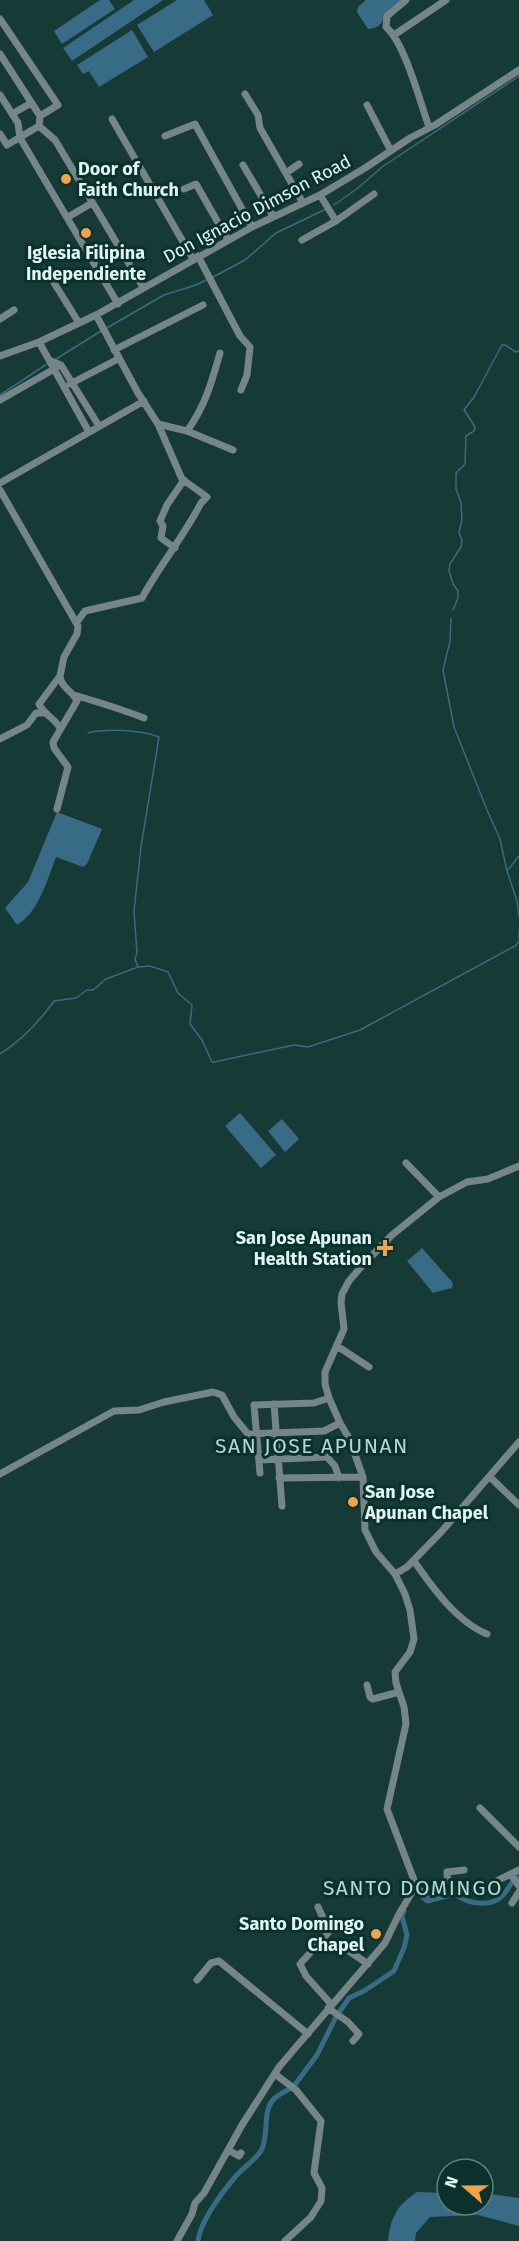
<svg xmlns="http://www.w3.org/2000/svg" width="519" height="2241" font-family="'Fira Sans',sans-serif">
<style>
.water{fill:#386b85}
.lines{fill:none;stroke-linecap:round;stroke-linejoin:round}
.stream{stroke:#386b85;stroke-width:1.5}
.canal{stroke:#386b85;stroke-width:5}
.minor{stroke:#768688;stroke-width:7}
.poi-dot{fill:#f4a344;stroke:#0b312d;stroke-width:2}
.labels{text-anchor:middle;stroke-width:6;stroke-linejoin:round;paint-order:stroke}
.poi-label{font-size:18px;font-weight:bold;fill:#e0f4f1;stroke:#0b312d;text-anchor:start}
.street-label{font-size:18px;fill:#e0f4f1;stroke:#0b312d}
.quarter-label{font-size:21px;letter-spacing:1.5px;fill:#b2dad3;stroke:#0b312d}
</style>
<rect width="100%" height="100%" fill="#163b37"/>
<!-- water -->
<path class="water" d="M100 0H109L115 9 62 44 54 31Z
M134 0H163L72 61 63 48Z
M177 0H204L213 15 154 52 137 25Z
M366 0H403C399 3 394 6 390 9 380 18 386 27 368 29L357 12 358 7Z
M132 30 148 57 99 87 89 71 83 74 77 65Z
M57 812 102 829 87 864 83 867 56 857C47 880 39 912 17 925L5 908 28 882Z
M240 1113 276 1155 261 1168 225 1126Z
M282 1119 299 1139 285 1152 268 1131Z
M422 1248 453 1283 452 1288 433 1293 407 1261Z
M417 2192 447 2193V2205H483V2193L519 2198V2226L478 2215 430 2217 416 2233 415 2241H388C391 2217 396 2206 417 2192Z"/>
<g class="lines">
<!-- stream -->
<path class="stream" d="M334 205 358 188 382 167 519 76
M213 277 245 260 276 233 324 210
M105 329 164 295 196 285 208 279
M56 359 101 331
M0 395 47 364
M453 610 458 598V591L453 584 449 571 450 564 461 547 462 540 459 532 462 520 461 502 456 489V473L465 464 466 436 474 431 475 427 464 410 474 397 502 345H505L516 352 519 351
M451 618 450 641 443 670 454 727 487 810 500 839 507 871 517 901 519 917
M508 870 519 856
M519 930V938
M139 967 150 966 168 972 178 993 192 1005 190 1024 202 1040 212 1062H214L294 1045 308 1047 360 1030 515 946 519 941
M0 1054C22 1040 39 1022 54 1001L76 998 87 990H93L106 979 138 967 135 959 137 953 134 911 141 847 159 737C142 730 105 728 88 733"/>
<!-- canal -->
<path class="canal" d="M417 1892 427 1901 455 1894C468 1904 491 1908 503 1895 510 1888 510 1881 519 1877
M340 2011 349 1998 364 1991 394 1971 404 1948 407 1935 402 1916 404 1911
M294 2086 317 2055 337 2015
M198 2241C200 2222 222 2192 235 2177 243 2168 254 2161 261 2151 270 2135 261 2110 275 2098 280 2094 286 2091 291 2088"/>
<!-- minor -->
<path class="minor" d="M406 0 387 16 386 27C405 43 420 102 429 127
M0 19 58 105 40 116
M394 35 446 0
M0 54 40 116 39 126 7 145 0 134
M245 94 258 115 260 128 303 203
M0 95 18 123 20 138 118 304
M367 105 391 151
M12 114 31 103
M112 119 193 259
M39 126 55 140 143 287
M165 136 195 124 252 227
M243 165 273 216
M286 173 299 164
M184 189 196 184 228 240
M320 195 336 221
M68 217 92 203
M302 240 336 221 374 194
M198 256 240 336 250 347 247 375 241 390
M46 270 79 323
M0 319 14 310
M39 342 89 432
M114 350 203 305
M0 356 39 342 96 315 252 227 320 195 365 168 410 138 435 125 519 70
M51 361 61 365 99 426
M70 384 118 359
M0 400 56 368
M158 424 187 431 233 450
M187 431C205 407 212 381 220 353
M0 483 144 401
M0 490 78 626 77 634 64 657 60 676 39 704C44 715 54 717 60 728
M175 548 161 538 163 526 160 521 167 505 184 480
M77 622 85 611 142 598C160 565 184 536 201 503L207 497 182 479 158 424 138 393 96 315
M74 695C98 702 121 709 144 718
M0 739 27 725 36 713H45
M57 809 68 767 54 748 53 742 77 701C73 691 61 688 60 676
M406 1163 439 1197
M519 1166 488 1179 467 1182 439 1197 392 1235 361 1267 349 1281 342 1294 341 1302 344 1329 325 1372V1384L329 1398 340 1423 349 1438 363 1477 365 1530 376 1552 395 1574 405 1594 410 1610 414 1639 410 1652 395 1672 396 1683 404 1707 406 1724 387 1809 414 1880 419 1890 427 1894 448 1889 478 1890 519 1870
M337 1346 369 1367
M274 1404 282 1506
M259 1460 327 1457 335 1466 339 1478
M260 1473 254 1405 314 1403 329 1398
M0 1474 114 1411 139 1410 164 1402 213 1392 222 1395 234 1417 248 1434 324 1431 340 1423
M490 1477 519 1505
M279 1478 363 1477
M414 1561C432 1587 457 1622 487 1634
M395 1574 407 1567 442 1531 519 1442
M367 1685 370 1697 373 1699 399 1692
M480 1808 519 1847
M511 1875 519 1886
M448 1889 447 1872 464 1870
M512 1903 519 1892
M318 1907 328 1929V1933L300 1964 306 1976 331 2004
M346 1949 368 1964
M197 1980 211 1963 219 1961 308 2034
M328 2008 348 2022 359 2034 353 2041
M275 2074 296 2090 321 2121 314 2173 322 2188 321 2201 311 2217 285 2241
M228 2150 239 2156 241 2153
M177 2241 192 2214 195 2203 204 2193 242 2125 279 2067 385 1943 399 1914 417 1884"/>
</g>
<!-- markers -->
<g class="poi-dot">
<circle cx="66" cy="179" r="6"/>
<circle cx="86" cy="233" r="6"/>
<path d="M382 1239h6v6h6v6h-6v6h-6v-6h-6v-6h6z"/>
<circle cx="353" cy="1502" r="6"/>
<circle cx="376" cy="1934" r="6"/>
</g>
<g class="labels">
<!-- poi labels -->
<g class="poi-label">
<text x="78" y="175">Door of<tspan x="78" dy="21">Faith Church</tspan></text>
<text x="86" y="259" text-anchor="middle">Iglesia Filipina<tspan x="86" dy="21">Independiente</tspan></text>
<text x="372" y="1244" text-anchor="end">San Jose Apunan<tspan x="372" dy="21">Health Station</tspan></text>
<text x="365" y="1498">San Jose<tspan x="365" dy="21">Apunan Chapel</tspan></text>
<text x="364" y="1930" text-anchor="end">Santo Domingo<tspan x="364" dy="21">Chapel</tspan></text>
</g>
<!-- street labels -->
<g class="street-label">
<text transform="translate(257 209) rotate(-28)" y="6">Don Ignacio Dimson Road</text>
</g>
<!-- quarter labels -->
<g class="quarter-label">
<text x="312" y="1453">SAN JOSE APUNAN</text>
<text x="413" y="1895">SANTO DOMINGO</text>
</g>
</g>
<!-- north arrow -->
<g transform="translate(465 2187) rotate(290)"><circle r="28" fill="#0b312d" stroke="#607f7b" stroke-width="1.5"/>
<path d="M0-4.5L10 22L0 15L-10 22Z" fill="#f4a344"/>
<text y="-9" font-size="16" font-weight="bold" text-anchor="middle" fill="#e0f4f1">N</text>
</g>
</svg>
